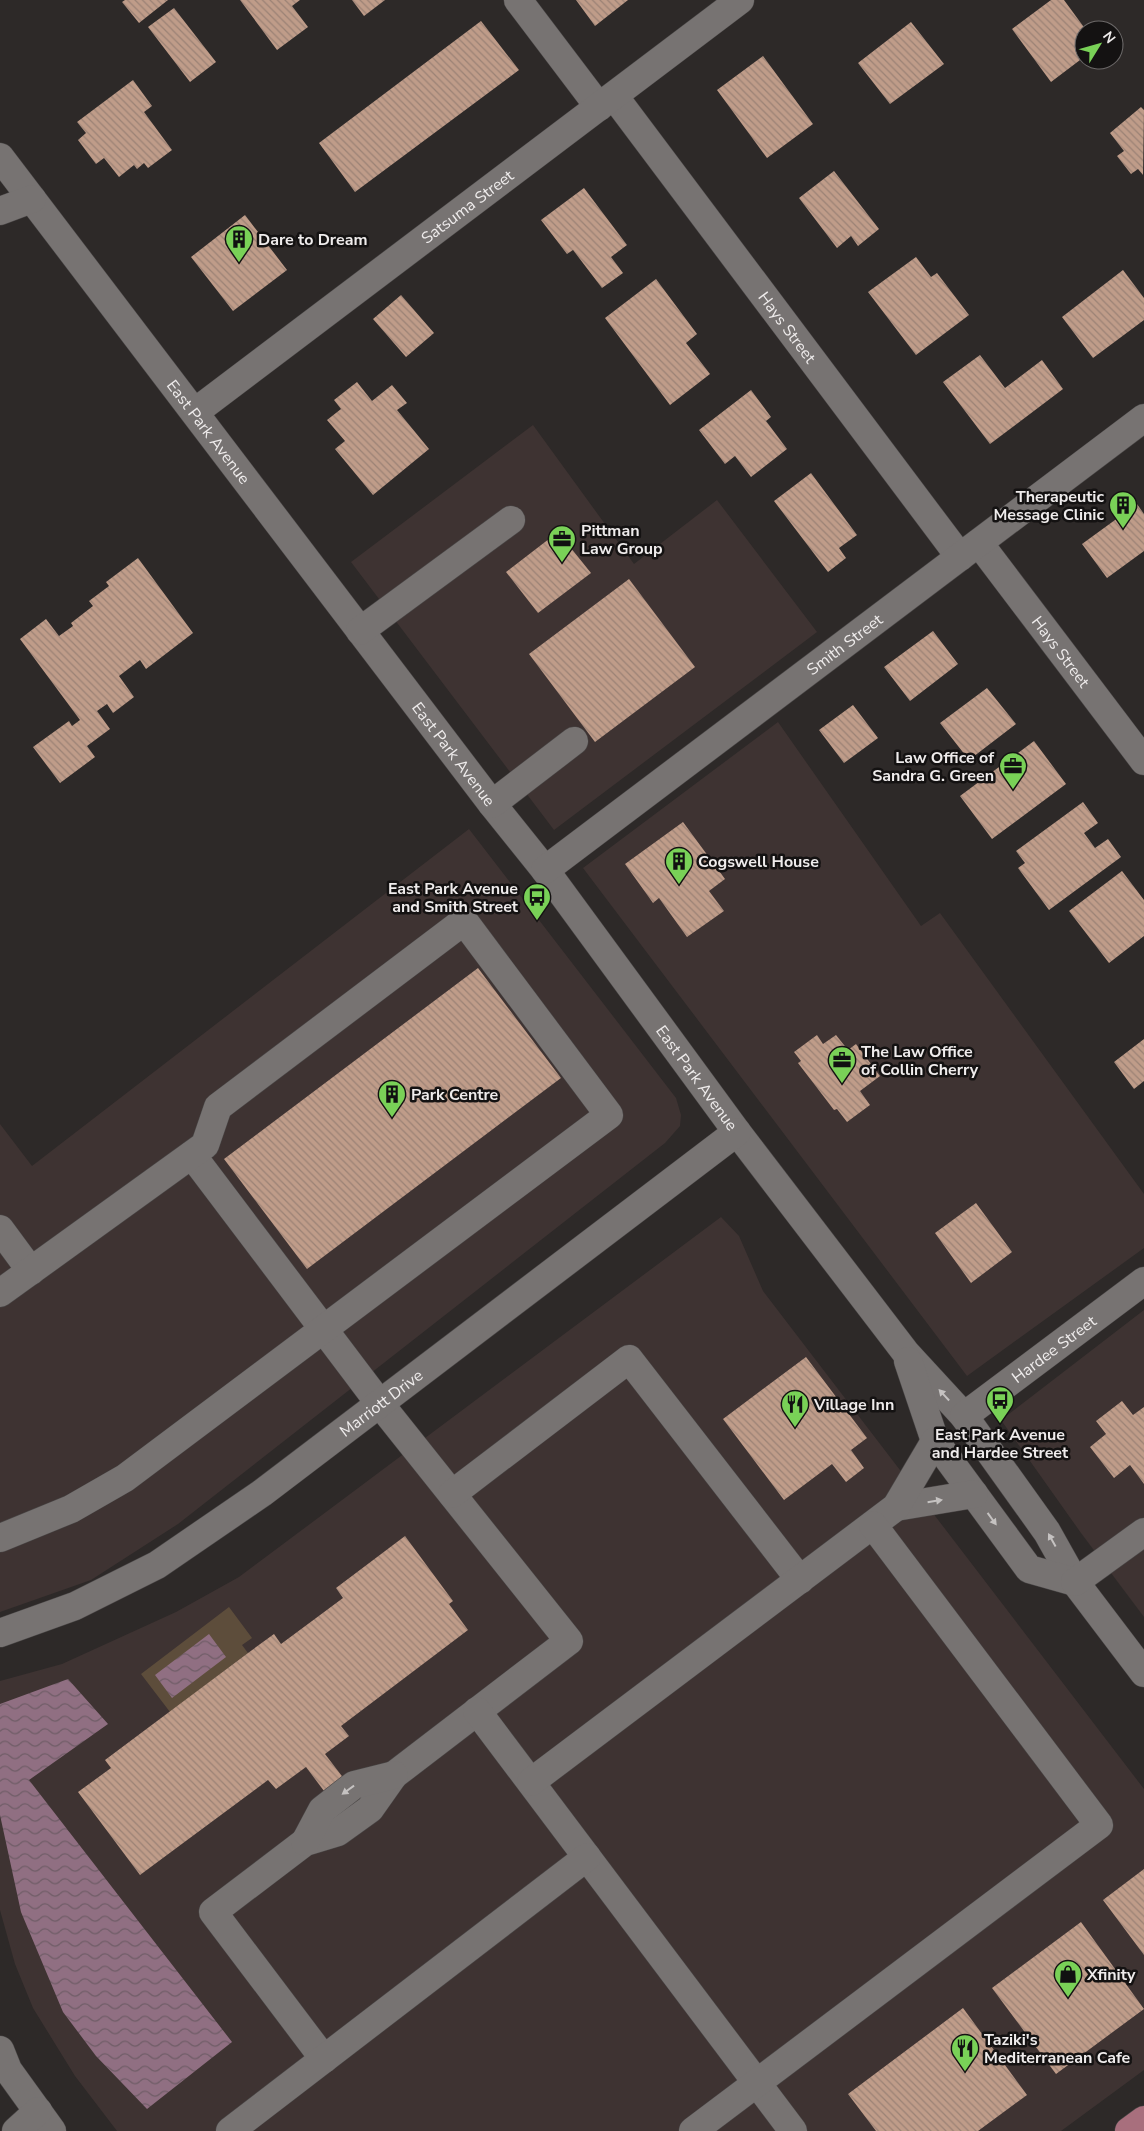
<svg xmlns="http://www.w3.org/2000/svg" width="1144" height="2131" font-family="'Nunito Sans',sans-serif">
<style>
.built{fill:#3e3332}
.park{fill:#5d4d3b}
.water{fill:url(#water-waves)}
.building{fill:url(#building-back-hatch)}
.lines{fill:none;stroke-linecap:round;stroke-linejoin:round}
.minor-casing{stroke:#494646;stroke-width:29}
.major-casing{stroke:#494646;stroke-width:29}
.minor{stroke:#777372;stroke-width:28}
.major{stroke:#a86f7d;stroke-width:28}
.oneway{fill:#c5c2c1}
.labels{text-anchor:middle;stroke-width:5;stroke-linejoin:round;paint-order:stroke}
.street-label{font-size:16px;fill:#efecec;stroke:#141212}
.poi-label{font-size:16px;font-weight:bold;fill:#efecec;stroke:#141212;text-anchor:start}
</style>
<defs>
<pattern id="water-waves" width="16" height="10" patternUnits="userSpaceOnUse" patternTransform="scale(1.25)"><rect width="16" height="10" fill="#906f82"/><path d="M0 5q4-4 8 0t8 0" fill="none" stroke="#705d67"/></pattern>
<pattern id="building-back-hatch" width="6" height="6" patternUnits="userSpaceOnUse" patternTransform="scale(1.25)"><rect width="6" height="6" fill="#bf9c89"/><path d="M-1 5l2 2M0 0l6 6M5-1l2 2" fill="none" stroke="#9b8275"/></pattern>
</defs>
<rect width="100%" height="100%" fill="#2d2928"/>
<!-- built -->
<path class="built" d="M533 425 634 564 717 500 817 632 554 830 351 562Z
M778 722 921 926 940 913 1144 1194V1248L967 1376 583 868Z
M469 829 676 1098 681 1115 680 1126 665 1143 178 1524 91 1580 0 1612V1124L32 1166Z
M721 1217 739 1236 763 1291 1144 1789V2070L1061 2131H117L75 2076 33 2008 15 1964 0 1910V1681L62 1664 176 1612 239 1577Z
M1144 1310V1617L1081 1533 1001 1420Z"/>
<!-- park -->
<path class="park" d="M229 1607 252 1638 242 1645 248 1653 170 1712 141 1674Z"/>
<!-- water -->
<path class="water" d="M209 1634 226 1657 172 1698 155 1675Z
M68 1679 108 1724 29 1780 232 2042 147 2109 96 2056 63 2012 21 1912 0 1815V1704Z"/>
<!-- building -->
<path class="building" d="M125 0H168L139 23 122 2Z
M240 0H300L292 6 308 27 277 50Z
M352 0H385L364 16Z
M576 0H628L595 26Z
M1051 0H1064L1086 30H1084V57L1051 82 1012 29Z
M174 8 216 62 190 82 148 27Z
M481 21 519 70 355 192 319 143Z
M911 22 944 64 890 104 858 63Z
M763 56 813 124 767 158 717 90Z
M133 80 152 106 144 112 172 150 148 168 144 163 137 169 134 165 119 177 104 158 96 164 78 140 86 133 77 122Z
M1141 107 1144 110 1143 175 1138 169 1131 174 1117 156 1124 151 1110 133Z
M834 171 879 229 858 246 851 236 837 248 799 198Z
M584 188 627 245 611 257 623 273 602 288 573 250 567 254 541 220Z
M245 215 287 270 233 311 191 257Z
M916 257 931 277 937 273 969 315 916 355 868 292Z
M1123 270 1144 298V320L1093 358 1062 317Z
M656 279 697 334 686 343 710 374 670 405 605 318Z
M401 295 434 333 406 357 373 319Z
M980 355 1005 388 1042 360 1063 389 990 444 943 382Z
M357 382 372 401 392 385 407 403 397 410 429 449 373 495 335 449 345 441 327 420 341 409 334 400Z
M751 390 771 417 766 421 787 449 751 477 735 456 725 464 699 430Z
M811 473 857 535 839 548 846 558 828 572 774 501Z
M1137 504 1144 514V551L1107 578 1082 544Z
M558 532 591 573 538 613 506 572Z
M138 558 193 633 146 669 140 660 119 676 134 697 113 713 107 704 97 711 110 729 87 746 95 757 60 783 33 747 69 721 72 726 80 720 20 639 46 619 59 636 73 626 71 623 93 606 89 601 109 586 106 582Z
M629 579 695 667 595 742 529 654Z
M933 631 958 664 910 701 884 667Z
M987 688 1016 724 969 760 940 723Z
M853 705 878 738 844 763 819 730Z
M1034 741 1066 784 992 839 960 796Z
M1083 802 1098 823 1084 833 1095 848 1108 839 1121 857 1049 910 1018 868 1025 863 1016 851Z
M683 822 725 879 709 891 724 911 687 937 659 898 653 903 625 864Z
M1122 871 1144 900V936L1109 963 1069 911Z
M478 968 561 1078 307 1269 224 1159Z
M817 1035 823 1044 836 1035 848 1050 856 1044 880 1076 860 1091 870 1105 847 1122 837 1109 834 1110 798 1063 801 1061 794 1052Z
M1144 1039V1081L1134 1089 1114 1062Z
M976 1203 1012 1252 971 1283 935 1233Z
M806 1357 867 1438 851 1450 864 1468 846 1482 832 1464 784 1500 723 1419Z
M1122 1401 1133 1415 1144 1407V1484L1130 1465 1114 1478 1090 1447 1106 1434 1096 1421Z
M405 1536 453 1601 449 1604 468 1630 341 1726 349 1736 325 1754 361 1801 342 1815 306 1767 276 1789 268 1780 140 1875 78 1792 111 1768 105 1760 248 1653 274 1634 281 1644 343 1598 336 1588Z
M1144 1869V1955L1103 1900Z
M1081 1922 1144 2009 1056 2074 992 1988Z
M963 2008 1027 2095 978 2131H876L848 2094Z"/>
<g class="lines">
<!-- minor casing -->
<g class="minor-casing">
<g id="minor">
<path d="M518 0 599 107"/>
<path id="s1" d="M614 96 960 557"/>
<path id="s2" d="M0 157 492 804 545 870 737 1132 906 1353 964 1416 1047 1532 1075 1582 1144 1673"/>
<path d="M0 211 32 199"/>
<path id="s3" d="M195 412 740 0"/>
<path id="s4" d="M979 543 1144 761"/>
<path d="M360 631 511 520"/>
<path d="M492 804 574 741"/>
<path id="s5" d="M545 870 1144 418"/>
<path d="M192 1155 380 1404 569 1641 394 1775 370 1809 338 1832 305 1842 213 1912 324 2059"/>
<path d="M0 1229 31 1271"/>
<path d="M0 1293 205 1145 218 1107 464 921 609 1115 125 1478 71 1509 0 1538"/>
<path d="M908 1361 935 1441 1029 1569 1075 1582"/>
<path id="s6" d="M964 1416 1144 1281"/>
<path d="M452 1494 629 1359 800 1580"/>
<path d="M896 1507 974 1494"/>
<path d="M1075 1582 1144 1532"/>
<path id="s7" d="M0 1633 75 1606 157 1565 262 1493 737 1132"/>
<path d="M477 1711 793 2131"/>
<path d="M531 1782 896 1507 935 1441"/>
<path d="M305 1842 322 1810 354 1785 394 1775"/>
<path d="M0 2050 8 2070 52 2131"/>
<path d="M16 2131 38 2111"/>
<path d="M230 2131 587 1857"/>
<path d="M693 2131 1099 1825 873 1525"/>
</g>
</g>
<!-- major casing -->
<g class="major-casing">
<path id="major" d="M1129 2131 1144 2120"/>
</g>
<!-- minor -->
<use href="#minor" class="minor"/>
<!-- major -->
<use href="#major" class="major"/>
</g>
<!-- one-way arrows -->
<defs><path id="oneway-solid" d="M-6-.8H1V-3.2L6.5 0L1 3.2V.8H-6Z" transform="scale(1.25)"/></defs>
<g class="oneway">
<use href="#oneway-solid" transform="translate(944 1395) rotate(-133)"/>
<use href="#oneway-solid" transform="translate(935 1501) rotate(-9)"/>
<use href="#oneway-solid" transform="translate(992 1519) rotate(54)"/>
<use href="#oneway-solid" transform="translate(1052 1540) rotate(-119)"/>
<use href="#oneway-solid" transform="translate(348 1790) rotate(144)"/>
</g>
<!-- icons -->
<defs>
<g id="building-pin" transform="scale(1.4375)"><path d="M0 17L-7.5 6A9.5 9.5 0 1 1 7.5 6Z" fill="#79d157" stroke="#141212"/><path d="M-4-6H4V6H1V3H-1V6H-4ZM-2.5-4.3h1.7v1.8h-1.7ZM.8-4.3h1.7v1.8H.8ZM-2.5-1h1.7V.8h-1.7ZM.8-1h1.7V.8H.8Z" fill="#111"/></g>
<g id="office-pin" transform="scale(1.4375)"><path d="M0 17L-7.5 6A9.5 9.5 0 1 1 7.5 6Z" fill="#79d157" stroke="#141212"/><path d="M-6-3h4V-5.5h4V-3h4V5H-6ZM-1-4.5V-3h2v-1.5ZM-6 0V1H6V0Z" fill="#111"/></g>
<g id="bus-pin" transform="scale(1.4375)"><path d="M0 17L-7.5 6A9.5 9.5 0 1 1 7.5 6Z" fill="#79d157" stroke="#141212"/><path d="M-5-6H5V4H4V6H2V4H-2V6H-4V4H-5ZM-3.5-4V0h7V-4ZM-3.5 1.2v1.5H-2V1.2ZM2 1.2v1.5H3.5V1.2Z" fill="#111"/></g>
<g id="restaurant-pin" transform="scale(1.4375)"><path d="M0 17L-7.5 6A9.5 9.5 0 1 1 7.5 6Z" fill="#79d157" stroke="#141212"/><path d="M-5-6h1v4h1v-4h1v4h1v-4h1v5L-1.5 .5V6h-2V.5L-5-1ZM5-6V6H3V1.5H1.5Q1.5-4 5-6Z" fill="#111"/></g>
<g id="shop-pin" transform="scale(1.4375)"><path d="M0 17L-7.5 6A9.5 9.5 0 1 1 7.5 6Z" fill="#79d157" stroke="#141212"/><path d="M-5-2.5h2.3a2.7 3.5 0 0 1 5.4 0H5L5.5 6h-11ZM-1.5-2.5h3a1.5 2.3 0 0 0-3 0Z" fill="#111"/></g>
</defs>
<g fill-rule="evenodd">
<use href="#building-pin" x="239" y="239"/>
<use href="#building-pin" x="1123" y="505"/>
<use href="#office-pin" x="562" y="539"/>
<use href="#office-pin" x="1013" y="766"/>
<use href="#building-pin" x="679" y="861"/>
<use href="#bus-pin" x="537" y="897"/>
<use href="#office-pin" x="842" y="1060"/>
<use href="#building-pin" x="392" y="1094"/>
<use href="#bus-pin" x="1000" y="1400"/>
<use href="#restaurant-pin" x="795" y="1404"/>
<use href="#shop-pin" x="1068" y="1974"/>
<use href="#restaurant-pin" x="965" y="2048"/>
</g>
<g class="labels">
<!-- street labels -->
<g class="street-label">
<text dy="6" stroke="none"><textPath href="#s3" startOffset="341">Satsuma Street</textPath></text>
<text dy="6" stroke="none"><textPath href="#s1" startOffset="289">Hays Street</textPath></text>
<text dy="6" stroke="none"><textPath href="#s2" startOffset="345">East Park Avenue</textPath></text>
<text dy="6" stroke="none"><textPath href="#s5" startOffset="375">Smith Street</textPath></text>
<text dy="6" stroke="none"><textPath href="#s4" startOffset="136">Hays Street</textPath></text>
<text dy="6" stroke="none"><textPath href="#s2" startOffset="750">East Park Avenue</textPath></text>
<text dy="6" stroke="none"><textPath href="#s2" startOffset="1155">East Park Avenue</textPath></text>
<text dy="6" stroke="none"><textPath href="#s6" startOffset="112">Hardee Street</textPath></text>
<text dy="6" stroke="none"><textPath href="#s7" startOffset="448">Marriott Drive</textPath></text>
</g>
<!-- poi labels -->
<g class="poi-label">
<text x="258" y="245">Dare to Dream</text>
<text x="1104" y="502" text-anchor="end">Therapeutic<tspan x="1104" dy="18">Message Clinic</tspan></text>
<text x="581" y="536">Pittman<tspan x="581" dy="18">Law Group</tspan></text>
<text x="994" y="763" text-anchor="end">Law Office of<tspan x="994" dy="18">Sandra G. Green</tspan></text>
<text x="698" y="867">Cogswell House</text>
<text x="518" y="894" text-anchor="end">East Park Avenue<tspan x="518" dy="18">and Smith Street</tspan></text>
<text x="861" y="1057">The Law Office<tspan x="861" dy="18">of Collin Cherry</tspan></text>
<text x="411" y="1100">Park Centre</text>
<text x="814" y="1410">Village Inn</text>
<text x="1000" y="1440" text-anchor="middle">East Park Avenue<tspan x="1000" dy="18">and Hardee Street</tspan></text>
<text x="1087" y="1980">Xfinity</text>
<text x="984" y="2045">Taziki's<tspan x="984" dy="18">Mediterranean Cafe</tspan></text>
</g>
</g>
<!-- north arrow -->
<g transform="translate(1099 45) rotate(53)"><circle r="24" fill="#141212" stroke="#6c6969"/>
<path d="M0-4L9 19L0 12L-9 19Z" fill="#79d157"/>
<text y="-8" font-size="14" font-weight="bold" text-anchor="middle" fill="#efecec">N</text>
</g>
</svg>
